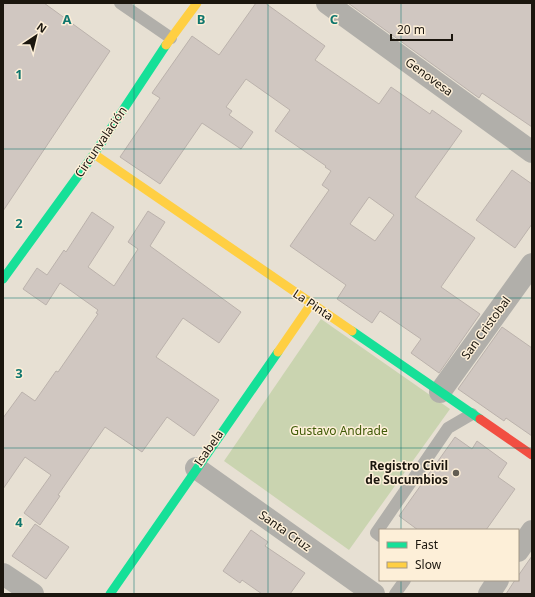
<svg xmlns="http://www.w3.org/2000/svg" width="535" height="597" font-family="'Noto Sans',sans-serif">
<style>
.green{fill:#cad4b0}
.building{fill:#d0c7c1;stroke:#bbb2ac;fill-rule:evenodd}
.lines{fill:none;stroke-linecap:round;stroke-linejoin:round}
.lane{stroke:#b1afaa;stroke-width:12}
.street{stroke:#b1afaa;stroke-width:22}
.fast{stroke:#16e098;stroke-width:9}
.slow{stroke:#ffcf43;stroke-width:9}
.jam{stroke:#f24e42;stroke-width:9}
.grid{fill:none;stroke:#0f766e;stroke-width:1;stroke-opacity:0.55}
.poi-dot{fill:#625d53;stroke:#fdefd8;stroke-width:1.5}
.labels{text-anchor:middle;stroke-width:3;stroke-linejoin:round;paint-order:stroke}
.street-label{font-size:12px;fill:#1b160e;stroke:#fdefd8}
.park-label{font-size:12px;fill:#405b07;stroke:#fdefd8}
.poi-label{font-size:12px;font-weight:bold;fill:#1b160e;stroke:#fdefd8;text-anchor:end}
.grid-label{font-size:13px;text-anchor:middle;font-weight:bold;fill:#0f766e;stroke:#fdefd8;stroke-width:3;stroke-linejoin:round;paint-order:stroke}
</style>
<rect width="100%" height="100%" fill="#e7e0d3"/>
<!-- green -->
<path class="green" d="M321 319 450 409 349 550 224 461Z"/>
<!-- building -->
<path class="building" d="M3 3H44L110 51 3 211Z
M256 3H265L325 46 315 60 379 104 391 87 430 114 432 110 462 131 415 197 475 238 441 287 480 314 439 373 411 353 421 339 380 311 372 323 337 299 346 285 290 246 329 190 322 185 331 171 325 167 326 166 275 131 290 110 246 79 226 107 232 111 229 115 253 132 241 149 202 123 160 184 120 157 160 98 152 93 192 36 219 55ZM369 197 394 215 375 241 350 224Z
M348 3H532V127L482 93 479 98Z
M512 170 532 184V224L515 248 476 220Z
M148 211 165 222 150 246 241 312 219 343 183 318 156 357 219 400 194 436 167 417 142 452 105 427 58 495 60 496 40 525 24 513 51 475 25 457 3 489V418L22 392 35 401 56 371 58 372 98 314 96 313 98 310 60 283 46 305 23 289 37 268 47 275 64 250 66 252 92 212 114 227 88 267 114 286 138 249 128 242Z
M502 327 532 348V436L506 418 504 421 458 389Z
M455 437 472 449 477 441 507 463 498 477 515 489 486 530H418L399 516Z
M35 524 69 547 46 579 12 556Z
M251 530 268 542 265 546 305 573 290 594H262L242 580 240 583 223 571Z
M532 556V594H506L515 580H518V576Z"/>
<g class="lines">
<!-- lane -->
<path class="lane" d="M120 3 171 38
M380 536 376 533 448 428 472 414
M395 594 405 580"/>
<!-- street -->
<path class="street" d="M327 3 532 152
M440 392 532 264
M196 468 374 594
M518 551 532 531
M3 574 33 594
M489 594 498 580"/>
<!-- fast -->
<path class="fast" d="M3 279 94 154 166 45
M352 331 480 419
M110 594 278 352"/>
<!-- slow -->
<path class="slow" d="M166 45 197 3
M94 154 352 331
M278 352 311 304"/>
<!-- jam -->
<path class="jam" d="M480 419 532 455"/>
</g>
<!-- grid -->
<path class="grid" d="M134 3V594M268 3V594M401 3V530M3 149H532M3 298H532M3 448H532M401 580V594"/>
<!-- markers -->
<circle class="poi-dot" cx="456" cy="473" r="4"/>
<g class="labels">
<!-- street labels -->
<g class="street-label">
<text transform="translate(429 77) rotate(36)" y="4">Genovesa</text>
<text transform="translate(101 142) rotate(-56)" y="4">Circunvalación</text>
<text transform="translate(313 305) rotate(34)" y="4">La Pinta</text>
<text transform="translate(486 328) rotate(-54)" y="4">San Cristobal</text>
<text transform="translate(209 448) rotate(-55)" y="4">Isabela</text>
<text transform="translate(285 531) rotate(35)" y="4">Santa Cruz</text>
</g>
<!-- park labels -->
<g class="park-label">
<text x="339" y="435">Gustavo Andrade</text>
</g>
<!-- poi labels -->
<g class="poi-label">
<text x="448" y="470">Registro Civil<tspan x="448" dy="14">de Sucumbios</tspan></text>
</g>
</g>
<g class="grid-label">
<text x="67" y="24">A</text>
<text x="201" y="24">B</text>
<text x="334" y="24">C</text>
<text x="19" y="79">1</text>
<text x="19" y="228">2</text>
<text x="19" y="378">3</text>
<text x="19" y="527">4</text>
</g>
<!-- border -->
<rect width="535" height="597" fill="none" stroke="#1b160e" stroke-width="8"/>
<!-- legend -->
<rect x="379" y="529" width="140" height="52" fill="#fdefd8" stroke="#a39887"/>
<rect x="387" y="542" width="20" height="6" fill="#16e098" stroke="#a39887"/>
<text x="415" y="549" font-size="12" fill="#1b160e">Fast</text>
<rect x="387" y="562" width="20" height="6" fill="#ffcf43" stroke="#a39887"/>
<text x="415" y="569" font-size="12" fill="#1b160e">Slow</text>
<!-- north arrow -->
<g transform="translate(36 36) rotate(35)" stroke="#fdefd8" stroke-width="3" paint-order="stroke">
<path d="M0-3L7 15L0 10L-7 15Z" fill="#1b160e"/>
<text y="-6" font-size="11" font-weight="bold" text-anchor="middle" fill="#1b160e">N</text>
</g>
<!-- scale -->
<path d="M391 34v6h61v-6" fill="none" stroke="#1b160e" stroke-width="2"/>
<text x="397" y="34" font-size="12" fill="#1b160e" stroke="#fdefd8" stroke-width="3" paint-order="stroke">20 m</text>
</svg>
